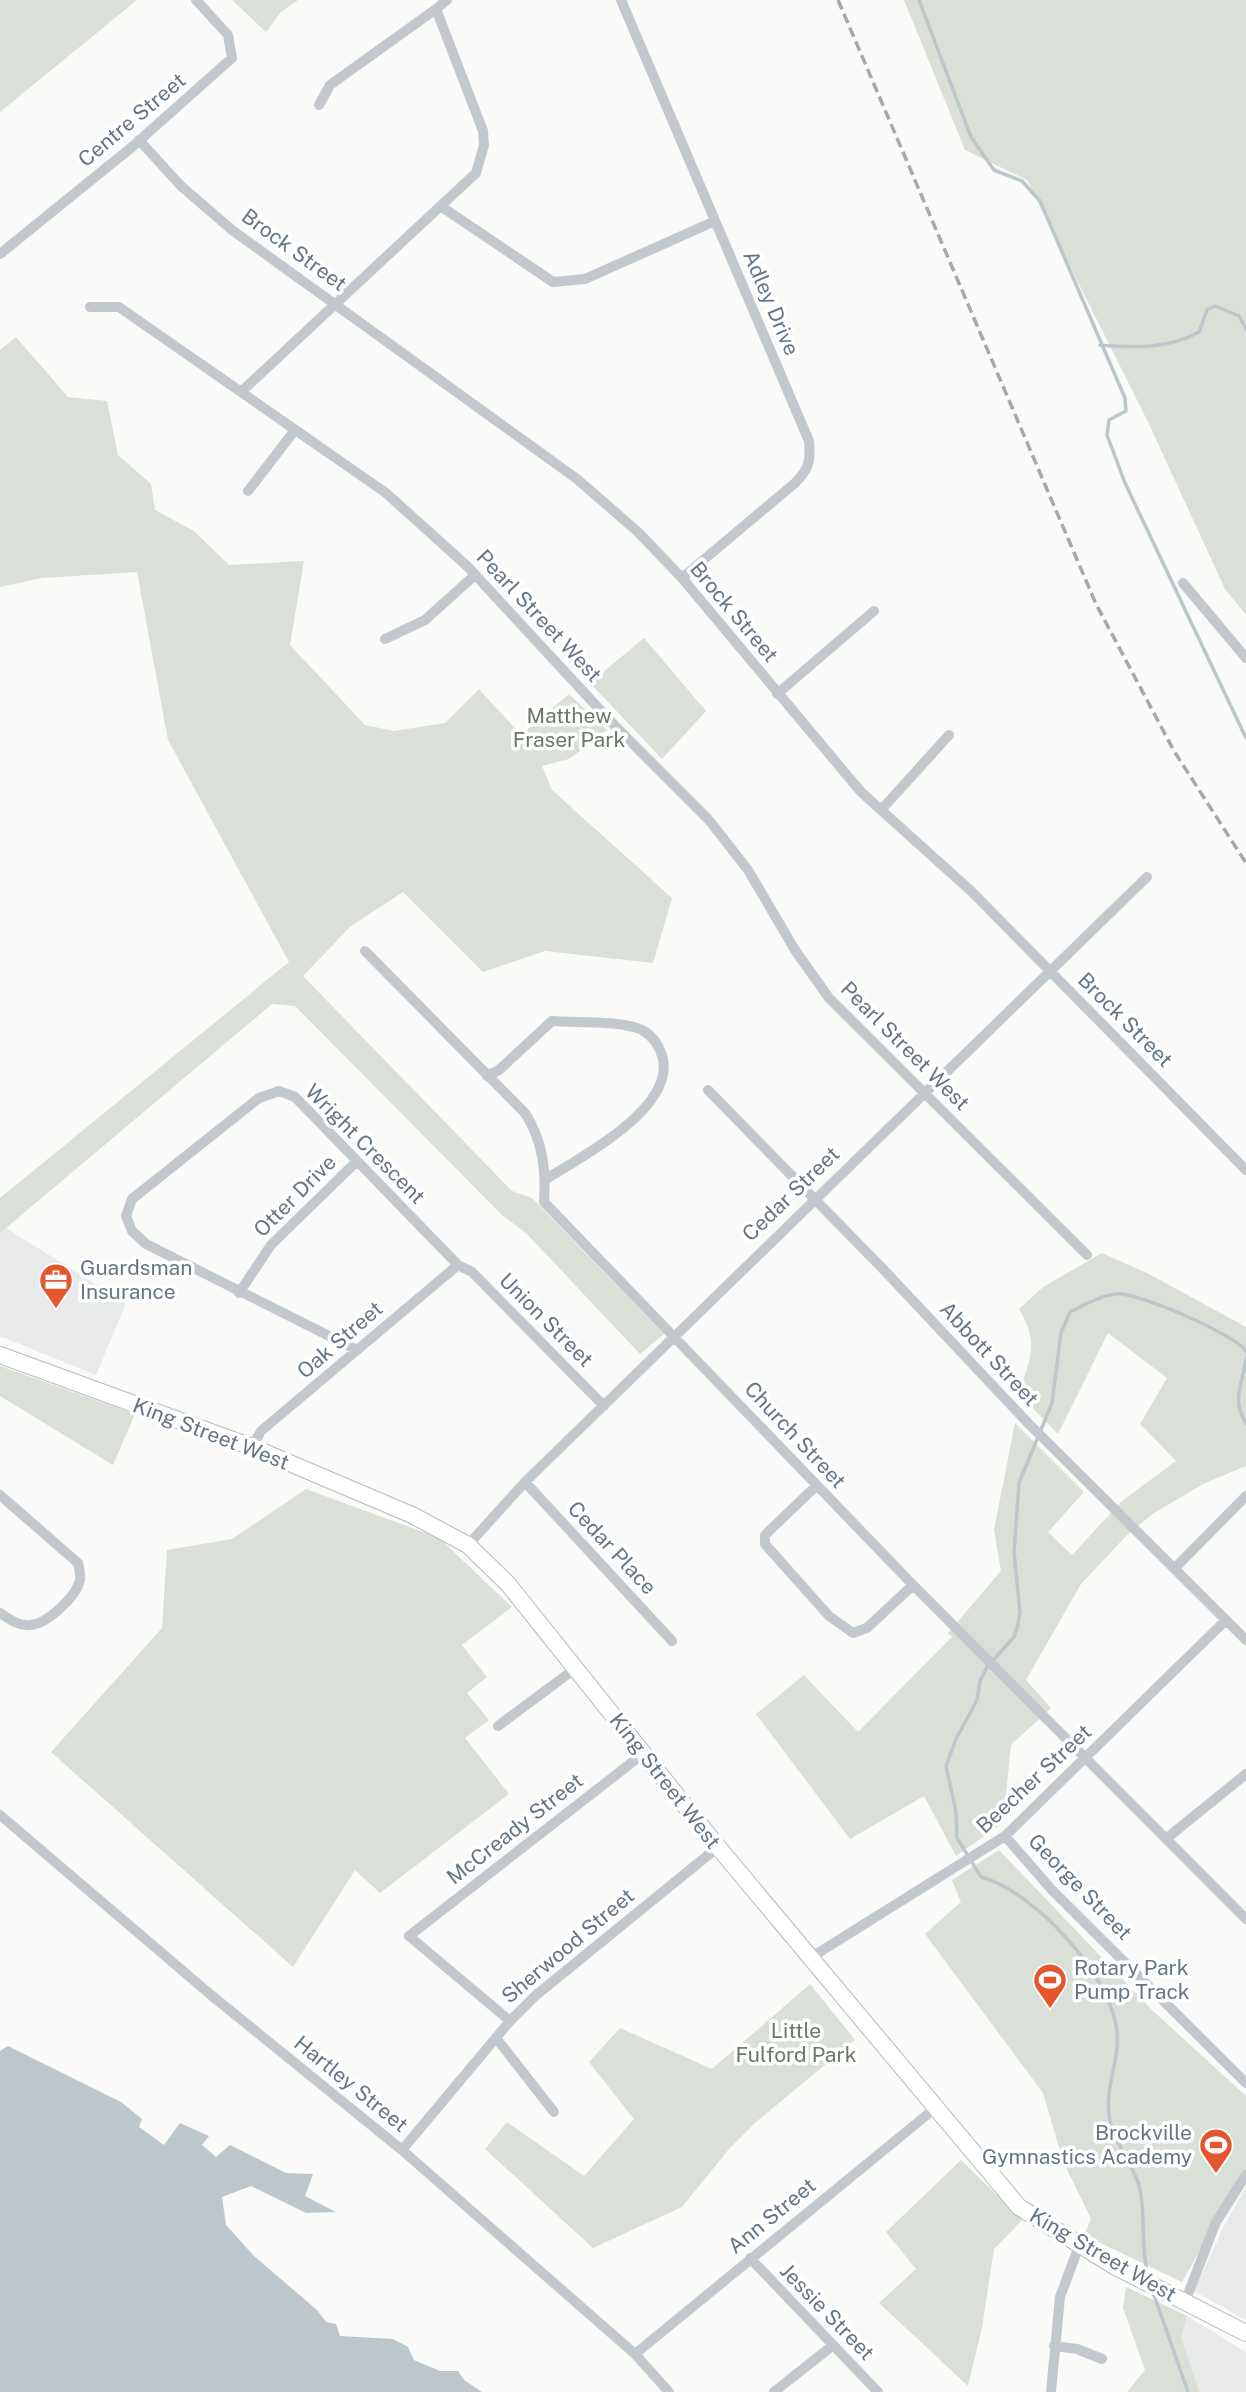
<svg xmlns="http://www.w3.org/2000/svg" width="1246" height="2392" font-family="'Public Sans',sans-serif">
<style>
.built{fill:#e8e9e9}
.green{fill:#dadfd7}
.water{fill:#bbc7cb}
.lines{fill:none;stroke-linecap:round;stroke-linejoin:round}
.stream{stroke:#bbc7cb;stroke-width:3.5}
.primary-casing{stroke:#b5babe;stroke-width:18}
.minor{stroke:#c3c8cc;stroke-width:10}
.primary{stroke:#fff;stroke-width:16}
.rail{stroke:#a2aab0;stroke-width:3.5;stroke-dasharray:10 5;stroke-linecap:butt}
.labels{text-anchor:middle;stroke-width:7;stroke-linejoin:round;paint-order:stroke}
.street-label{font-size:21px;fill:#657683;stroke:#fff}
.park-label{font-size:21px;fill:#687a64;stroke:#fff}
.poi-label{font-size:21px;fill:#657683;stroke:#fff;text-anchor:start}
</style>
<rect width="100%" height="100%" fill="#fafaf8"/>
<!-- built -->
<path class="built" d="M6 1228 126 1303 96 1375 0 1336V1233Z
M1246 2186V2320L1194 2291 1223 2228Z
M1187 2316 1246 2352V2392H1199L1180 2338Z"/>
<!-- green -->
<path class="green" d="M0 0H137L0 112Z
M232 0H298L281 12 266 32Z
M904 0H1246V615L1225 589 1148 422 1027 180 965 150Z
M16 337 68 397 107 401 118 455 151 484 155 510 194 531 229 565 304 561 290 645 365 725 394 731 445 723 479 689 521 735 569 694 607 730 569 759 542 766 552 790 672 898 653 963 545 951 483 972 403 892 351 926 303 976 512 1191 532 1198 664 1334 640 1354 527 1234 502 1215 295 1006 272 1004 0 1233V1198L289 962 168 740 137 572 42 578 0 587V350Z
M644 638 706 711 662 759 590 683Z
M1102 1253 1149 1274 1246 1327V1466L1205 1483 1154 1513 1127 1535 1081 1584 1026 1680 1051 1708 1011 1745 1003 1823 956 1856 924 1796 850 1839 756 1714 804 1675 858 1732 952 1637 948 1633 1001 1571 994 1530 1015 1423 1084 1492 1048 1532 1072 1555 1122 1501 1176 1461 1140 1424 1167 1378 1108 1333 1058 1434 1018 1393C1031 1359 1039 1342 1019 1309L1043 1287Z
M0 1366 135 1414 113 1465 0 1396Z
M306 1489 439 1538 512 1607 462 1645 487 1677 467 1693 489 1720 465 1738 509 1794 380 1893 355 1870 293 1967 51 1752 162 1628 167 1550 232 1539Z
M999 1850 1152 2010 1246 2096V2170L1182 2282 1084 2235 1091 2219 1063 2161 1043 2093 925 1934 961 1902 952 1880Z
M810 1984 855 2040 756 2122 729 2149 682 2207 593 2248 485 2149 507 2122 584 2176 634 2119 589 2062 620 2028 712 2069Z
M961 2160 1022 2220 994 2249 982 2328 968 2386 879 2303 916 2269 886 2232Z
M1126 2287 1187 2316 1181 2338 1199 2392H1127L1145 2370 1123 2308Z"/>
<!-- water -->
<path class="water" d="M8 2046 121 2102 142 2119 139 2127 164 2145 180 2123 209 2136 202 2145 216 2157 230 2145 286 2173 313 2174 305 2196 336 2212 306 2213 251 2186 222 2197 226 2225 254 2256 317 2310 326 2322 336 2324 340 2336 393 2339 408 2347 414 2360 440 2371H458L464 2380 482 2392H0V2051Z"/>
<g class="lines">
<!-- stream -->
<path class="stream" d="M919 0 971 137 994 170 1022 181 1040 201 1125 398 1126 411 1109 420 1107 435 1125 483 1246 738
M1100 345C1133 348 1169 349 1199 332L1207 310 1215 306 1239 316 1246 329
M1246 1359C1243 1382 1231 1401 1246 1423
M1149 2278C1140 2249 1146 2219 1140 2189 1134 2163 1112 2142 1109 2115 1105 2086 1120 2060 1117 2031 1111 1975 1034 1891 981 1877L957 1838 956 1812 946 1766 956 1739 977 1700 980 1681 987 1667 1014 1637 1017 1628 1020 1613 1014 1552 1019 1483 1052 1403 1061 1333 1070 1312C1083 1305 1100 1296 1115 1294 1134 1290 1236 1335 1246 1351
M1153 2292 1188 2392"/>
<!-- primary casing -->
<g class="primary-casing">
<path id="primary" d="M0 1355 252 1447 412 1515 468 1545 508 1584 718 1847 1019 2207 1114 2266 1246 2333"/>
</g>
<!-- minor -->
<path class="minor" d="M621 0 809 441C811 461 809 469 795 483L682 578
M319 105 330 85 436 9
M139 140 181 186 232 230 577 479 638 532 682 578 861 792 971 891 1246 1170
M442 207 553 282 585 279 715 221
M0 254 132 147 232 58 228 35 196 0
M90 307H119L386 493 467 566 615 726 709 820 748 870 795 950 829 998 1087 1255
M242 391 476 173 484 145 483 131 436 9 447 0
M248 491 295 430
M1183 583 1246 658
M385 639 425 620 475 575
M777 694 874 611
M882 809 949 735
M365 951 525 1113C543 1141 546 1170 544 1202L913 1585 1246 1919
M487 1076 499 1070 552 1021C575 1023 622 1020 642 1030 653 1036 660 1047 663 1059 673 1109 582 1157 546 1179
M708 1090 883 1269 1027 1422 1246 1640
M239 1293 271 1245 356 1162
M357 1350 146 1244 132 1231 126 1216 132 1199 259 1098 279 1091 295 1097 458 1265 472 1272 604 1406
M252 1447 261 1431 458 1265
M525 1482 672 1641
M816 1486 765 1535V1544L829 1616 853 1633 867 1628 913 1585
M0 1495 78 1563C79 1568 81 1575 80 1580 76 1597 48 1623 31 1625 20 1627 9 1619 0 1613
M468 1545 525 1482 1147 877
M1175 1568 1246 1496
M498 1726 576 1668
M0 1815 211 1995 402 2150 635 2354 669 2392
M1005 1836 1051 1889 1246 2083
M1167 1838 1246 1774
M810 1958 1005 1836 1226 1620
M510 2021 409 1936 644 1753
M497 2039 554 2112
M402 2150 510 2021 535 1996 718 1847
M750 2258 878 2392
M1185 2302 1216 2222 1246 2175
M1054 2346 1077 2349 1102 2359
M635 2354 934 2109
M774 2392 832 2346
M1051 2392 1060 2297 1079 2246"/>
<!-- primary -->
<use href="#primary" class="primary"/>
<!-- rail -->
<path class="rail" d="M838 0 1096 604 1174 751 1246 863"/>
</g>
<!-- icons -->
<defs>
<g id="office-pin" transform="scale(1.75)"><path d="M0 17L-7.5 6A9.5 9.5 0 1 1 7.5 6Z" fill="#e4572e" stroke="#fff"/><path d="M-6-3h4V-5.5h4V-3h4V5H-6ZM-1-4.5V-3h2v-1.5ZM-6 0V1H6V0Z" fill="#fff"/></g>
<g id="stadium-pin" transform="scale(1.75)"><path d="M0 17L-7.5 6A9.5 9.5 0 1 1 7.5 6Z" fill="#e4572e" stroke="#fff"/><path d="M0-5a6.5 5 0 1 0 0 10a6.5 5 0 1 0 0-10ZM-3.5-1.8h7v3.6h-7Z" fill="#fff"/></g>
</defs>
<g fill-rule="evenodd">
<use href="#office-pin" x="56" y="1280"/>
<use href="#stadium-pin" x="1050" y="1980"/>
<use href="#stadium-pin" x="1216" y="2145"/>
</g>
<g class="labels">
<!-- street labels -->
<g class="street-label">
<text transform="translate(132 120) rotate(-40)" y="7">Centre Street</text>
<text transform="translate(294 250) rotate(36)" y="7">Brock Street</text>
<text transform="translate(771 303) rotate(67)" y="7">Adley Drive</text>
<text transform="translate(734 612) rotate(50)" y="7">Brock Street</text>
<text transform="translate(539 616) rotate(47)" y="7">Pearl Street West</text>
<text transform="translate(1125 1020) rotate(45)" y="7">Brock Street</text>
<text transform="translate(905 1046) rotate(45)" y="7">Pearl Street West</text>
<text transform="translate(365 1144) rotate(45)" y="7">Wright Crescent</text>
<text transform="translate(791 1194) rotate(-44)" y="7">Cedar Street</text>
<text transform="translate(295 1196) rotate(-45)" y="7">Otter Drive</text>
<text transform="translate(546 1320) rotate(45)" y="7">Union Street</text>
<text transform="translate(340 1340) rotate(-41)" y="7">Oak Street</text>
<text transform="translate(989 1354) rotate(47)" y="7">Abbott Street</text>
<text transform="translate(211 1434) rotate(21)" y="7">King Street West</text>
<text transform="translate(795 1435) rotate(47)" y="7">Church Street</text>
<text transform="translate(612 1548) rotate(47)" y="7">Cedar Place</text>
<text transform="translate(1034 1779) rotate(-43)" y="7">Beecher Street</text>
<text transform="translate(665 1781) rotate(52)" y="7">King Street West</text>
<text transform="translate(515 1829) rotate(-38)" y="7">McCready Street</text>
<text transform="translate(1080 1887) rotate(46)" y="7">George Street</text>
<text transform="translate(568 1946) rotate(-40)" y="7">Sherwood Street</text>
<text transform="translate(351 2084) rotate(39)" y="7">Hartley Street</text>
<text transform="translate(772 2216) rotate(-39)" y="7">Ann Street</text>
<text transform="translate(1103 2255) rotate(30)" y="7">King Street West</text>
<text transform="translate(827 2312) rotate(46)" y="7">Jessie Street</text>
</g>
<!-- park labels -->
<g class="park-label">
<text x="569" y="723">Matthew<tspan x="569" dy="24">Fraser Park</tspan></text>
<text x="796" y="2038">Little<tspan x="796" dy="24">Fulford Park</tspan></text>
</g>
<!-- poi labels -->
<g class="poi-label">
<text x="80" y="1275">Guardsman<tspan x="80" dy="24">Insurance</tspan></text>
<text x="1074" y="1975">Rotary Park<tspan x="1074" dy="24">Pump Track</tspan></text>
<text x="1192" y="2140" text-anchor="end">Brockville<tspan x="1192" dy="24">Gymnastics Academy</tspan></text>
</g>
</g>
</svg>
